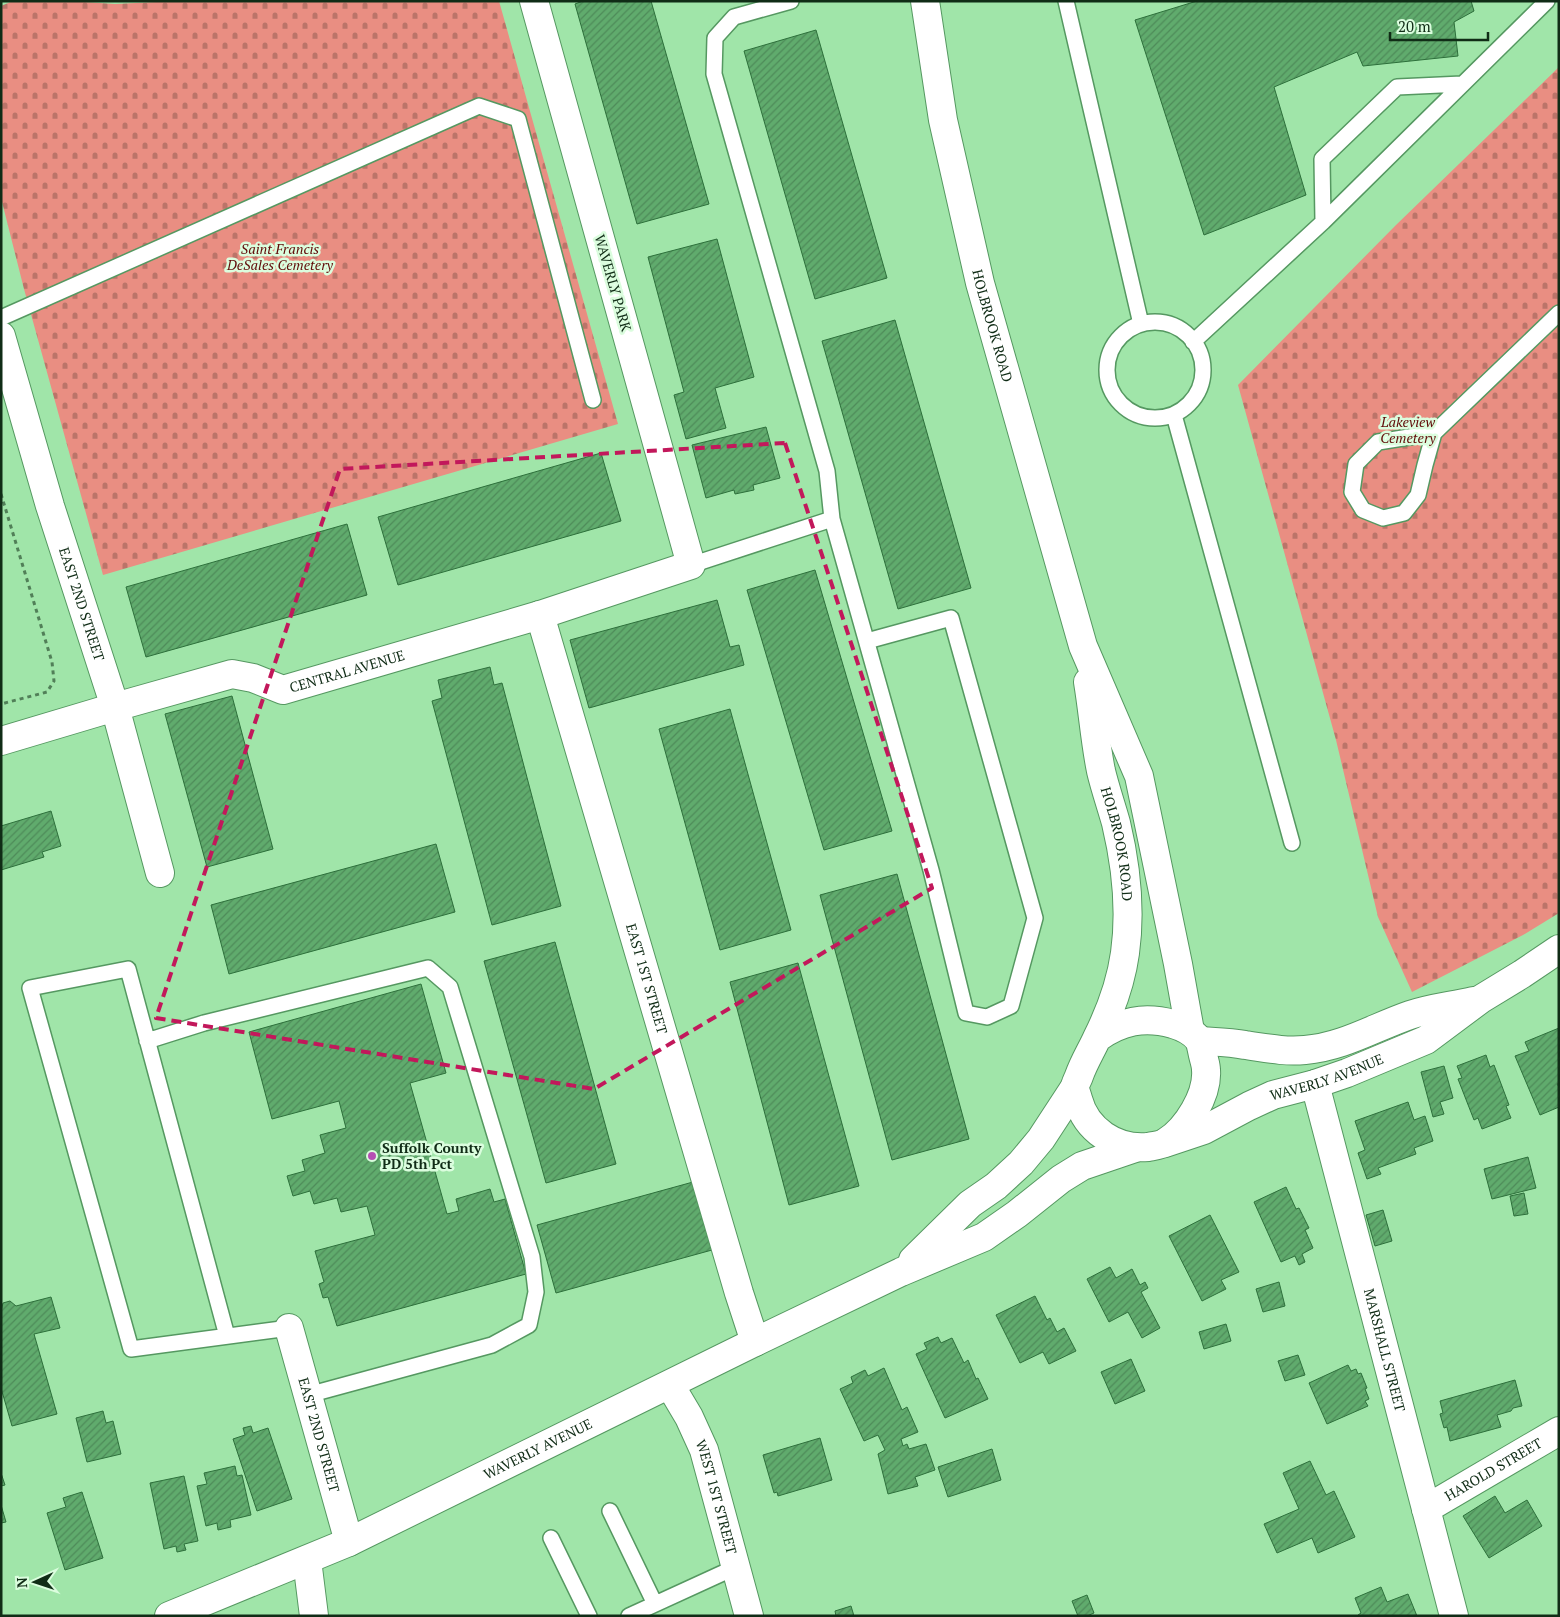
<svg xmlns="http://www.w3.org/2000/svg" width="1560" height="1617" font-family="'PT Serif',serif">
<style>
.cemetery{fill:url(#cemetery-stones)}
.building{fill:url(#building-hatch);stroke:#2d703b}
.lines{fill:none;stroke-linecap:round;stroke-linejoin:round}
.lane-casing{stroke:#559861;stroke-width:18}
.street-casing{stroke:#559861;stroke-width:30}
.primary-casing{stroke:#559861;stroke-width:30}
.path{stroke:#517f58;stroke-width:3;stroke-dasharray:4 4;stroke-linecap:butt}
.lane{stroke:#fff;stroke-width:15}
.street{stroke:#fff;stroke-width:28}
.primary{stroke:#fff;stroke-width:28}
.marked{fill:none;stroke:#c2185b;stroke-width:4;stroke-dasharray:10 6;stroke-linejoin:round}
.poi-dot{fill:#b54fb3;stroke:#dbfdde;stroke-width:2}
.labels{text-anchor:middle;stroke-width:5;stroke-linejoin:round;paint-order:stroke}
.park-label{font-size:14px;font-style:italic;fill:#610b09;stroke:#dbfdde}
.street-label{font-size:14px;fill:#102c16;stroke:#dbfdde}
.poi-label{font-size:14px;font-weight:bold;fill:#102c16;stroke:#dbfdde;text-anchor:start}
</style>
<defs>
<pattern id="cemetery-stones" width="16" height="16" patternUnits="userSpaceOnUse" patternTransform="scale(1.25)"><rect width="16" height="16" fill="#e98e82"/><path d="M2 7V4a2 2 0 0 1 4 0v3zM10 15v-3a2 2 0 0 1 4 0v3z" fill="#bb7469"/></pattern>
<pattern id="building-hatch" width="6" height="6" patternUnits="userSpaceOnUse" patternTransform="scale(1.25)"><rect width="6" height="6" fill="#60ab6d"/><path d="M-1 1l2-2M0 6l6-6M5 7l2-2" fill="none" stroke="#4e8b59"/></pattern>
</defs>
<rect width="100%" height="100%" fill="#a0e5a9"/>
<!-- cemetery -->
<path class="cemetery" d="M13 1H69L115 4 177 1H499L618 424 103 575 24 289 1 198V6Z
M1559 67V913L1523 935 1412 992 1378 917 1336 740 1238 385 1396 225Z"/>
<!-- building -->
<path class="building" d="M583 1H651L709 204 637 224 575 4Z
M1197 1H1471L1474 11 1454 22 1458 56 1363 66 1357 52 1274 87 1306 195 1204 235 1135 20Z
M816 30 887 278 815 299 744 51Z
M717 239 754 377 715 388 726 428 686 439 674 395 684 392 648 257Z
M895 320 971 588 898 609 822 341Z
M766 427 780 478 753 485 754 490 735 494 734 490 706 498 692 445Z
M601 453 621 521 398 585 378 517Z
M347 524 367 595 146 657 126 587Z
M815 570 892 831 824 850 747 590Z
M717 600 730 647 739 645 744 665 589 708 570 640Z
M490 667 494 685 502 683 561 906 492 925 432 701 442 698 438 680Z
M232 696 273 849 207 867 165 714Z
M730 709 791 930 720 950 659 729Z
M51 811 61 846 42 852 44 857 1 870V826Z
M436 844 455 912 229 974 211 905Z
M897 874 969 1139 892 1160 820 895Z
M555 942 616 1164 546 1183 484 961Z
M798 963 859 1186 789 1205 730 982Z
M421 984 446 1073 410 1083 447 1214 459 1211 456 1199 490 1189 494 1202 505 1199 526 1274 337 1326 328 1297 323 1298 319 1284 324 1282 315 1251 375 1235 367 1206 341 1212 337 1198 314 1204 310 1191 293 1196 287 1176 305 1171 302 1160 325 1153 320 1135 346 1128 339 1101 272 1119 249 1032Z
M1559 1028V1083L1557 1084 1559 1087V1107L1540 1115 1515 1056 1529 1051 1525 1042Z
M1486 1055 1490 1067 1494 1065 1509 1105 1506 1106 1511 1118 1482 1129 1478 1118 1474 1120 1458 1079 1462 1078 1457 1066Z
M1444 1066 1453 1098 1440 1102 1444 1114 1433 1117 1421 1072Z
M1408 1102 1414 1120 1425 1116 1433 1141 1414 1148 1416 1154 1378 1168 1381 1174 1367 1179 1358 1153 1365 1150 1355 1121Z
M1528 1157 1536 1188 1492 1199 1484 1169Z
M693 1182 712 1250 556 1293 537 1225Z
M1286 1187 1296 1209 1299 1208 1309 1228 1305 1230 1313 1248 1302 1254 1305 1262 1299 1265 1295 1256 1281 1262 1254 1202Z
M1524 1193 1528 1214 1514 1216 1510 1196Z
M1383 1210 1392 1241 1375 1246 1366 1215Z
M1210 1215 1239 1272 1221 1280 1226 1289 1202 1301 1169 1236Z
M1110 1267 1116 1278 1132 1269 1140 1285 1145 1282 1148 1288 1141 1292 1160 1328 1142 1338 1128 1312 1109 1322 1087 1279Z
M1279 1282 1285 1306 1263 1312 1256 1289Z
M1035 1296 1047 1320 1050 1318 1057 1332 1064 1328 1076 1351 1049 1364 1043 1352 1020 1363 996 1315Z
M51 1297 60 1328 34 1334 57 1414 12 1426 1 1388V1311L3 1303 10 1301 16 1306Z
M1226 1324 1231 1341 1204 1349 1199 1332Z
M938 1337 941 1343 952 1338 964 1363 968 1360 976 1379 978 1378 988 1399 945 1418 916 1354 927 1349 924 1343Z
M1298 1355 1305 1375 1285 1381 1278 1361Z
M1131 1359 1145 1391 1115 1404 1101 1372Z
M1348 1365 1351 1371 1356 1369 1358 1374 1361 1373 1367 1388 1365 1389 1369 1399 1365 1401 1368 1406 1327 1424 1309 1383Z
M884 1368 902 1410 907 1407 918 1432 901 1439 903 1446 907 1444 909 1449 926 1444 935 1470 915 1477 918 1486 888 1494 878 1454 885 1450 878 1435 864 1441 840 1389 853 1383 851 1377 865 1370 868 1376Z
M1515 1380 1522 1406 1513 1408 1511 1411 1497 1415 1501 1427 1450 1441 1447 1427 1444 1428 1440 1414 1443 1413 1440 1401Z
M103 1411 106 1423 113 1421 121 1454 87 1462 76 1418Z
M251 1426 253 1433 268 1428 292 1499 257 1511 233 1439 245 1435 243 1428Z
M820 1438 832 1480 778 1496 777 1492 774 1493 763 1455Z
M992 1449 1001 1480 948 1497 938 1467Z
M1310 1461 1326 1495 1334 1491 1355 1537 1318 1553 1312 1538 1277 1553 1264 1524 1299 1509 1283 1473Z
M235 1466 237 1476 242 1475 251 1515 230 1520 231 1527 218 1530 217 1523 206 1526 197 1486 207 1484 204 1473Z
M1 1473 5 1485 1 1486Z
M184 1476 198 1541 184 1544 186 1550 177 1552 176 1546 164 1549 150 1483Z
M82 1492 103 1558 65 1570 47 1513 66 1507 63 1498Z
M1495 1496 1505 1513 1527 1500 1542 1526 1489 1558 1463 1516Z
M1 1505 6 1522 1 1523Z
M1381 1587 1387 1602 1408 1594 1417 1616H1359L1358 1615 1361 1613 1355 1598Z
M1087 1595 1094 1613 1087 1616H1078L1072 1601Z
M851 1606 854 1616H836L835 1611Z"/>
<g class="lines">
<!-- lane casing -->
<g class="lane-casing">
<path id="lane" d="M791 1 734 17 715 38 714 74 827 471 832 519
M1066 1 1141 324
M1323 222 1322 159 1397 87 1462 84
M1 318 479 106 518 119 593 400
M1107 370a48 48 0 1 1 96 0a48 48 0 1 1-96 0Z
M1193 342 1323 222 1547 1
M1174 415 1292 843
M1434 433 1378 442 1356 464 1352 492 1363 510 1383 518 1404 513 1418 495 1425 465 1434 433 1559 313
M691 565 832 519 931 870 966 1013 987 1017 1011 1006 1035 918 951 618 867 641
M147 1041 204 1023 428 968 450 987 532 1257 536 1292 529 1325 492 1345 308 1395
M227 1336 128 969 30 988 131 1349 289 1328
M610 1511 655 1604
M551 1538 589 1616
M629 1616 736 1567"/>
</g>
<!-- street casing -->
<g class="street-casing">
<g id="street">
<path id="s1" d="M1 336 50 506 115 707 160 873"/>
<path id="s2" d="M540 615 739 1293 755 1342"/>
<path id="s3" d="M1 741 115 707 232 674 253 678 283 690 540 615 691 565 534 1"/>
<path d="M1200 1041C1215 1042 1230 1042 1245 1045 1266 1048 1284 1052 1305 1050 1343 1047 1375 1027 1410 1015 1430 1008 1452 1006 1473 1001"/>
<path id="s4" d="M1315 1084 1454 1616"/>
<path id="s5" d="M1165 1143 1204 1130 1249 1106 1273 1095 1315 1084 1347 1073 1426 1040 1481 999 1522 974 1559 949"/>
<path id="s6" d="M289 1328 349 1542"/>
<path id="s7" d="M670 1385 689 1417 704 1450 749 1616"/>
<path id="s8" d="M1426 1509 1559 1431"/>
<path d="M307 1560 314 1616"/>
</g>
</g>
<!-- primary casing -->
<g class="primary-casing">
<g id="primary">
<path id="s9" d="M925 1 943 120 980 283 1083 646 1139 776 1178 964 1190 1031"/>
<path id="s10" d="M1088 682C1093 712 1095 742 1101 771 1105 788 1111 805 1116 823 1126 865 1131 910 1125 953 1121 982 1110 1012 1097 1038 1091 1051 1084 1062 1079 1076 1078 1079 1075 1084 1075 1087 1075 1091 1077 1095 1078 1099 1086 1130 1116 1150 1148 1147 1153 1146 1162 1145 1166 1142 1187 1129 1208 1095 1206 1070 1206 1065 1204 1060 1203 1055 1202 1051 1201 1044 1199 1040 1193 1032 1183 1027 1173 1024 1144 1016 1121 1021 1097 1038"/>
<path d="M913 1260 970 1204 996 1186 1021 1163 1041 1139 1075 1087"/>
<path id="s11" d="M169 1616 349 1542 755 1342 901 1272 984 1237 1017 1214 1061 1179 1082 1166 1135 1148"/>
</g>
</g>
<!-- path -->
<path class="path" d="M1 494 52 662 54 681 47 692 1 704"/>
<!-- lane -->
<use href="#lane" class="lane"/>
<!-- street -->
<use href="#street" class="street"/>
<!-- primary -->
<use href="#primary" class="primary"/>
</g>
<!-- marked area -->
<path class="marked" d="M785 443 932 888 594 1089 156 1018 340 469Z"/>
<!-- markers -->
<circle class="poi-dot" cx="372" cy="1156" r="5"/>
<g class="labels">
<!-- park labels -->
<g class="park-label">
<text x="280" y="254">Saint Francis<tspan x="280" dy="16">DeSales Cemetery</tspan></text>
<text x="1408" y="427">Lakeview<tspan x="1408" dy="16">Cemetery</tspan></text>
</g>
<!-- street labels -->
<g class="street-label">
<text transform="translate(613 283) rotate(74)" y="5">WAVERLY PARK</text>
<text dy="5" stroke="none"><textPath href="#s9" startOffset="332">HOLBROOK ROAD</textPath></text>
<text dy="5" stroke="none"><textPath href="#s1" startOffset="280">EAST 2ND STREET</textPath></text>
<text dy="5" stroke="none"><textPath href="#s3" startOffset="361">CENTRAL AVENUE</textPath></text>
<text dy="5" stroke="none"><textPath href="#s10" startOffset="165">HOLBROOK ROAD</textPath></text>
<text dy="5" stroke="none"><textPath href="#s2" startOffset="379">EAST 1ST STREET</textPath></text>
<text dy="5" stroke="none"><textPath href="#s5" startOffset="175">WAVERLY AVENUE</textPath></text>
<text dy="5" stroke="none"><textPath href="#s4" startOffset="275">MARSHALL STREET</textPath></text>
<text dy="5" stroke="none"><textPath href="#s6" startOffset="111">EAST 2ND STREET</textPath></text>
<text dy="5" stroke="none"><textPath href="#s11" startOffset="405">WAVERLY AVENUE</textPath></text>
<text dy="5" stroke="none"><textPath href="#s8" startOffset="78">HAROLD STREET</textPath></text>
<text dy="5" stroke="none"><textPath href="#s7" startOffset="122">WEST 1ST STREET</textPath></text>
</g>
<!-- poi labels -->
<g class="poi-label">
<text x="382" y="1153">Suffolk County<tspan x="382" dy="16">PD 5th Pct</tspan></text>
</g>
</g>
<!-- border -->
<rect width="1560" height="1617" fill="none" stroke="#102c16" stroke-width="5"/>
<!-- north arrow -->
<g transform="translate(35 1582) rotate(267)" stroke="#dbfdde" stroke-width="4" paint-order="stroke">
<path d="M0-4L9 19L0 12L-9 19Z" fill="#102c16"/>
<text y="-8" font-size="14" font-weight="bold" text-anchor="middle" fill="#102c16">N</text>
</g>
<!-- scale -->
<path d="M1390 32v8h98v-8" fill="none" stroke="#102c16" stroke-width="2.5"/>
<text x="1398" y="32" font-size="15" fill="#102c16" stroke="#dbfdde" stroke-width="4" paint-order="stroke">20 m</text>
</svg>
